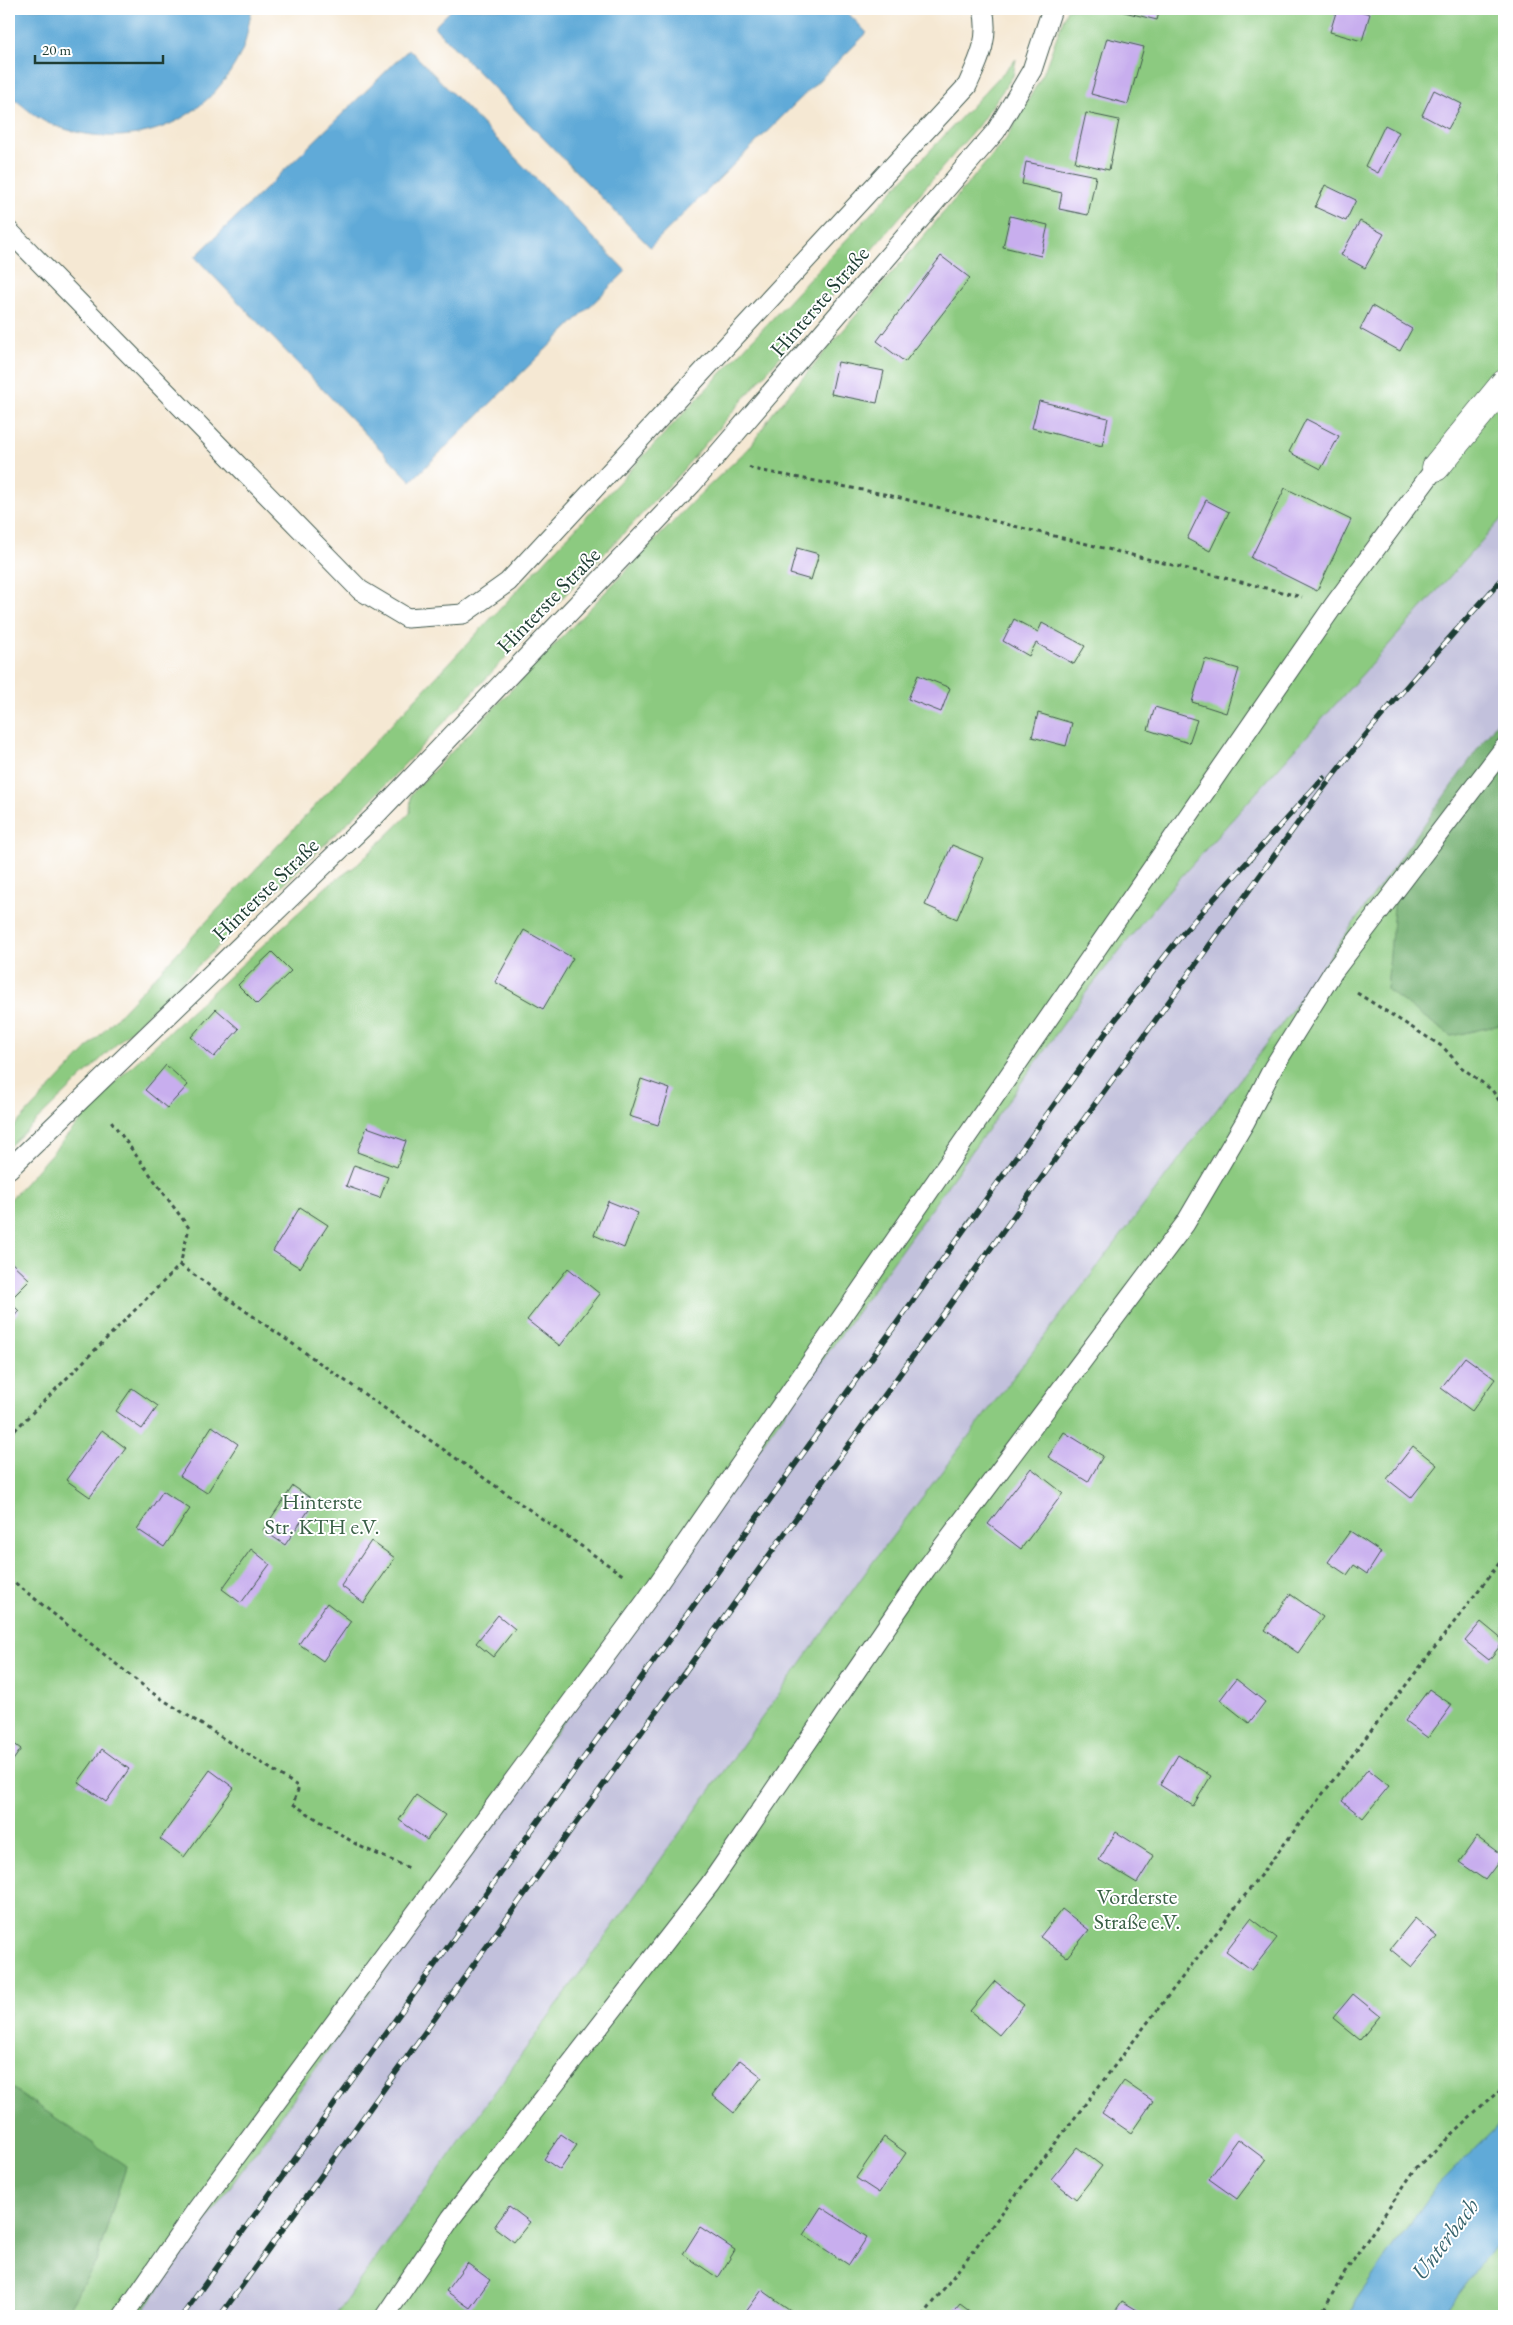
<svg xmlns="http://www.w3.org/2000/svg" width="1513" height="2325" font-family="'EB Garamond',serif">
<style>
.industrial{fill:#c2c1dc}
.green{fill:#8cca80;stroke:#56845a}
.forest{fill:#71ae6e;stroke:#487651}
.water{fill:#60aad8;stroke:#407486}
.building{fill:#c8aeee}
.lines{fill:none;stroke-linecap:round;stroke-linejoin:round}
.service-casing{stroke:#3f574c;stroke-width:21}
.minor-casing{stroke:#3f574c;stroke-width:29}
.path{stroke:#3f574c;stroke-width:3;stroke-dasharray:4 4;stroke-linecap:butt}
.service{stroke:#fff;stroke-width:19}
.minor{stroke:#fff;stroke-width:28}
.rail-casing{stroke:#1f3d34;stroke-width:5.5}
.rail{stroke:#fff;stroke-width:4;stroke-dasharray:11;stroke-linecap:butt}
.labels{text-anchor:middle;stroke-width:4;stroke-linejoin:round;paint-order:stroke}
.street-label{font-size:22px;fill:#1f3d34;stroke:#fff}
.park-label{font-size:22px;fill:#3a6047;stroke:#fff}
.water-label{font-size:24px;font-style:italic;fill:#36636d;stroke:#fff}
</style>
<rect width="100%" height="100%" fill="#fff"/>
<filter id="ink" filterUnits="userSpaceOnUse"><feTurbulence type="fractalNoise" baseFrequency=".02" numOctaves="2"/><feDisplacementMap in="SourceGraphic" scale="10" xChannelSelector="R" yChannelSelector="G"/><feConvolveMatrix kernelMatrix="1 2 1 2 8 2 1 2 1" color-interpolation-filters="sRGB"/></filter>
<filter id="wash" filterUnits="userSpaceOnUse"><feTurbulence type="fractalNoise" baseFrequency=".0096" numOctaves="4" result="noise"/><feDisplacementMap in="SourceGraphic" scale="20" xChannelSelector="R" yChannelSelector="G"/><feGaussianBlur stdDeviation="1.12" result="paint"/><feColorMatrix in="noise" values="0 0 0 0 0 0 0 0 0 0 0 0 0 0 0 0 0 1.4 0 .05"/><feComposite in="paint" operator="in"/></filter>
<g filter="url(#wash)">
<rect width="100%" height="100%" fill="#f5e8d3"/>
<!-- industrial -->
<path class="industrial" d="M1504 516V712L1278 1029 346 2316H140L192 2240 1084 995 1161 899Z"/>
<!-- green -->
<path class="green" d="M1067 9H1504V516L1161 899 1084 995 192 2240 140 2316H64L96 2262 126 2166 9 2086V1201L117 1080 327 886 357 865 410 813 411 794 695 499 750 447 772 414 1006 139 1043 74Z
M1016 59 1013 76 978 126 675 479 367 804 9 1147V1132Z
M1398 861 1387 990 1451 1036 1504 1024V2120L1434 2189 1356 2300 1349 2316H335L873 1562 1278 1029Z
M1504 2234V2316H1441Z"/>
<!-- forest -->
<path class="forest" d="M1504 712V1024L1451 1036 1387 990 1398 861Z
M9 2086 126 2166 96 2262 64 2316H9Z"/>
<!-- water -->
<path class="water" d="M9 9H252C248 23 247 41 241 53 204 128 127 154 50 124 37 119 24 106 13 98L9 92Z
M452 9H844L867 33 650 247 434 27Z
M409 49 626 271 411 481 195 257Z
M1504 2120V2234L1441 2316H1349L1356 2300 1434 2189Z"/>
<g id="blocks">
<!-- building -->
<path class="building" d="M1112 9H1160L1157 20Z
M1337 9H1353L1370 14 1362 41 1330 32Z
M1107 38 1144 47 1128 104 1091 94Z
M1434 90 1462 104 1448 129 1422 115Z
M1086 113 1119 120 1109 170 1075 162Z
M1385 125 1399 132 1378 173 1365 166Z
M1026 162 1096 176 1088 215 1059 209 1062 193 1022 184Z
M1325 185 1356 200 1346 221 1315 207Z
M1010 216 1048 225 1041 256 1003 247Z
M1360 221 1384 234 1365 268 1341 255Z
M941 256 970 278 905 362 877 341Z
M1372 306 1412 329 1400 351 1360 329Z
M838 362 884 371 877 403 831 394Z
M1039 401 1108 418 1102 446 1032 428Z
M1306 419 1339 436 1321 469 1289 452Z
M1285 488 1351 520 1317 591 1251 558Z
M1206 500 1229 512 1210 551 1187 539Z
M797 548 819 554 811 580 790 574Z
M1014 619 1038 632 1042 623 1085 646 1074 664 1036 643 1029 656 1003 641Z
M1205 659 1239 669 1226 713 1192 702Z
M918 675 950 688 941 712 908 699Z
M1155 707 1197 720 1189 743 1148 730Z
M1038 713 1072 723 1066 746 1032 737Z
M952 845 983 858 957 919 925 905Z
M524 930 573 958 543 1009 495 982Z
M272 952 291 971 257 1004 238 985Z
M216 1009 239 1029 214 1057 191 1037Z
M166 1065 188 1085 167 1108 145 1090Z
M641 1079 670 1089 658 1125 629 1116Z
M367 1127 406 1141 397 1167 357 1152Z
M354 1165 388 1177 380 1198 346 1186Z
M608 1201 638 1213 624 1248 594 1235Z
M300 1207 328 1225 300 1268 273 1251Z
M9 1260 30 1280 9 1301 19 1311 9 1322Z
M568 1268 600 1294 560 1346 527 1320Z
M1465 1357 1495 1379 1472 1411 1441 1388Z
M132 1388 158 1406 142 1429 116 1411Z
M212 1426 238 1444 207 1493 180 1476Z
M102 1430 126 1448 90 1497 66 1480Z
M1064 1432 1103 1456 1088 1482 1048 1457Z
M1413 1446 1437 1465 1411 1498 1387 1479Z
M1031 1468 1063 1493 1021 1549 988 1524Z
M293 1486 315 1501 285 1545 263 1530Z
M163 1491 190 1509 164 1547 137 1529Z
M1350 1531 1381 1552 1367 1574 1354 1565 1347 1575 1328 1562Z
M371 1541 395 1558 364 1603 341 1586Z
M251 1549 270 1564 241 1603 222 1589Z
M1290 1594 1323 1617 1298 1653 1265 1630Z
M327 1603 351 1621 323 1661 299 1644Z
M498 1615 515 1629 493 1657 476 1643Z
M1481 1622 1504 1641 1489 1660 1465 1641Z
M1236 1679 1265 1702 1249 1723 1220 1700Z
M1429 1689 1452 1705 1428 1738 1405 1721Z
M9 1740 21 1749 9 1766Z
M102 1749 129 1769 106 1802 78 1782Z
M1178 1755 1211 1776 1193 1806 1160 1785Z
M1368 1769 1389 1786 1363 1818 1342 1801Z
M210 1770 234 1788 184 1857 160 1839Z
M416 1795 445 1815 427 1840 399 1820Z
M1116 1832 1154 1856 1137 1883 1099 1860Z
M1477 1837 1503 1856 1485 1880 1459 1862Z
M1062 1909 1089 1930 1067 1957 1040 1937Z
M1251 1918 1277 1938 1252 1970 1226 1951Z
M1415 1918 1437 1937 1412 1967 1390 1949Z
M995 1981 1024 2005 999 2035 970 2011Z
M1353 1994 1380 2016 1360 2040 1333 2018Z
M740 2060 762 2077 734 2113 712 2095Z
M1124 2081 1153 2101 1131 2133 1102 2113Z
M561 2134 577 2145 560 2170 544 2159Z
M884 2137 906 2153 879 2193 856 2178Z
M1238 2139 1266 2160 1237 2199 1209 2179Z
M1077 2147 1102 2166 1076 2199 1051 2179Z
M509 2206 530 2222 514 2242 494 2227Z
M821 2207 867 2237 849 2265 803 2235Z
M700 2227 735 2250 718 2278 683 2254Z
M467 2263 490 2280 470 2308 446 2291Z
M762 2290 796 2314 794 2316H743Z
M1122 2301 1147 2316H1112Z
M960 2304 976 2316H950Z"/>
</g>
</g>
<g filter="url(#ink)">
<use href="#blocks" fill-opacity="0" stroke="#3f574c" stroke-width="1"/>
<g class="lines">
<!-- service casing -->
<g class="service-casing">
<path id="service" d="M9 231 360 590 407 618 463 614 508 582 967 86C979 60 990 39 983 9
M9 1169 376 815 692 484 996 131 1032 70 1052 9
M123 2316 195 2212 646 1601 1334 605 1436 467
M385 2316 451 2218 710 1884 926 1569 1185 1224 1245 1122 1273 1068 1333 972 1504 748"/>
</g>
<!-- minor casing -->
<g class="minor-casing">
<path id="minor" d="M1436 467 1504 384"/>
</g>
<!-- path -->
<path class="path" d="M749 467 753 469 884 494 1302 597
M1357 993 1443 1047 1461 1067 1492 1090 1504 1108
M180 1265 624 1576
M9 1436 180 1265 189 1228 109 1118
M9 1578 151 1692 299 1787 293 1804 359 1846 409 1868
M923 2316 1504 1557
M1320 2316 1342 2277 1416 2168 1504 2086"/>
<!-- service -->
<use href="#service" class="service"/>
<!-- minor -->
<use href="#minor" class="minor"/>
<!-- rail casing -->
<g class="rail-casing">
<path id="rail" d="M182 2316 1115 1020 1184 932 1323 778
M220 2316 1310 806C1370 725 1437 652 1504 577"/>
</g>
<!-- rail -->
<use href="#rail" class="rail"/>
</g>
</g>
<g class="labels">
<!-- street labels -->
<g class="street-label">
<text transform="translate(819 301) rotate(-49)" y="8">Hinterste Straße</text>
<text transform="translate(548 600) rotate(-46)" y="8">Hinterste Straße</text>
<text transform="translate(265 889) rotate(-44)" y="8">Hinterste Straße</text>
</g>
<!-- park labels -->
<g class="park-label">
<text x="322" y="1509">Hinterste<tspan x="322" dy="25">Str. KTH e.V.</tspan></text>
<text x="1137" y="1904">Vorderste<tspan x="1137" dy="25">Straße e.V.</tspan></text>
</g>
<!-- water labels -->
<g class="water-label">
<text transform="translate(1445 2239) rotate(-53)" y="8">Unterbach</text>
</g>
</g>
<!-- margin -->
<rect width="1513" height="2325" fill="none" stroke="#fff" stroke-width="30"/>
<!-- scale -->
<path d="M35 55v8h128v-8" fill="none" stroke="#1f3d34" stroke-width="2.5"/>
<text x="42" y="55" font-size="15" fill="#1f3d34" stroke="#ffffff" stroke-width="4" paint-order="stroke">20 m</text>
</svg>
